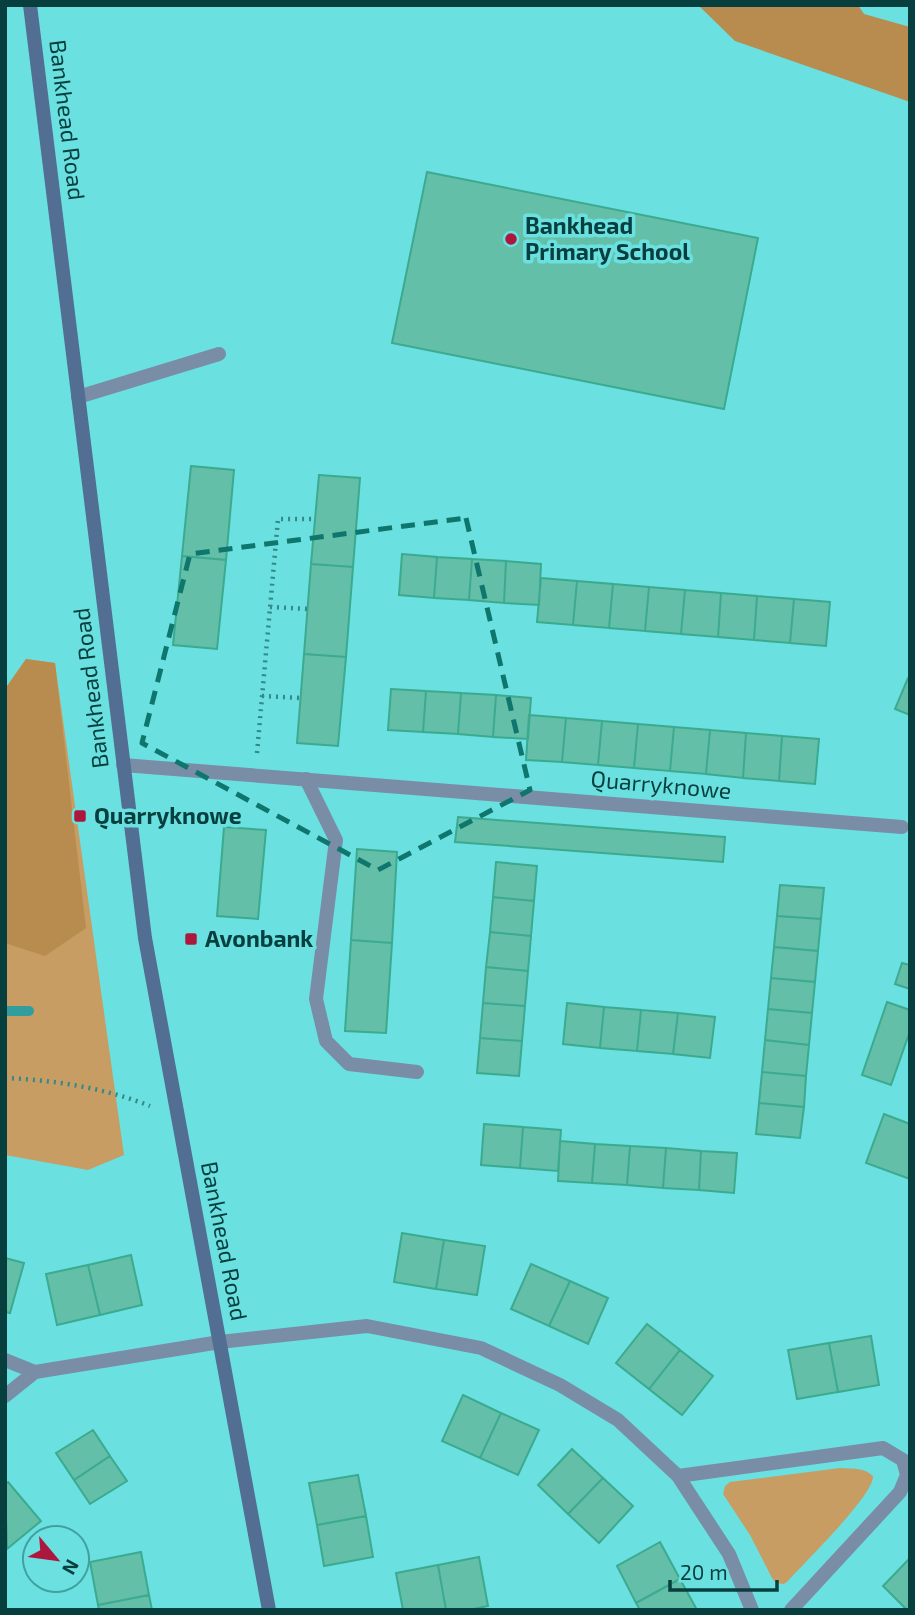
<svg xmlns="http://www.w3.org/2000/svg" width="915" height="1615" font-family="'Exo 2',sans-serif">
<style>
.green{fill:#c79d63}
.forest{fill:#b88c4e}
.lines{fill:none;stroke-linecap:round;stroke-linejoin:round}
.stream{stroke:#319e9d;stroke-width:10}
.building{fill:#63bfa7;stroke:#3baa90;stroke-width:2}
.path{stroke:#348888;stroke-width:4.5;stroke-dasharray:2 5;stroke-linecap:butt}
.lane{stroke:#7a8da6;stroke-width:14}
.street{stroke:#7a8da6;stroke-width:14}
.secondary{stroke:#526e92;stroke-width:14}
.marked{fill:none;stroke:#0f766e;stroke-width:5;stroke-dasharray:14 9;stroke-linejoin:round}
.poi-dot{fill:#ac173d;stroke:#6ae1e0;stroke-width:2.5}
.labels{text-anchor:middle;stroke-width:7;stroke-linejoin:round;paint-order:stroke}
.street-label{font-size:23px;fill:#073f3f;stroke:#6ae1e0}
.poi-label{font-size:23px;font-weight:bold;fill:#073f3f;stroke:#6ae1e0;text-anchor:start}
</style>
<rect width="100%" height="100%" fill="#6ae1e0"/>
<!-- green -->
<path class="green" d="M26 659 55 663 124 1155 88 1170 5 1155V689Z
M840 1468C852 1469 863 1467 873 1476 875 1494 803 1564 788 1581L784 1584 776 1583 772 1578 750 1535 723 1494 725 1486 730 1482Z"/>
<!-- forest -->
<path class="forest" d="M698 5H858L864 14 910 27V102L735 41Z
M26 659 55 663 86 928 45 956 5 943V689Z"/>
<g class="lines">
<!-- stream -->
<path class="stream" d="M5 1011H29"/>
</g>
<!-- building -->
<path class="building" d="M427 172 758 238 724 409 392 343Z
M191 466 234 470 226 560 182 556Z
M319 475 360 478 353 567 311 564Z
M402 554 437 557 434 598 399 595Z
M182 556 226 560 217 649 173 645Z
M437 557 472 559 469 600 434 598Z
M472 559 506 561 504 603 469 600Z
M506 561 541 564 539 605 504 603Z
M311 564 353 567 346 657 304 654Z
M541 578 577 581 573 625 537 622Z
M577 581 613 584 609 628 573 625Z
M613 584 649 587 645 631 609 628Z
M649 587 685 590 681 634 645 631Z
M685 590 721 593 718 637 681 634Z
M721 593 757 596 754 640 718 637Z
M757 596 794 599 790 643 754 640Z
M794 599 830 602 826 646 790 643Z
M304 654 346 657 338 746 297 743Z
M908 678H910V715L895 709Z
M391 689 426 691 423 732 388 730Z
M426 691 461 693 458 734 423 732Z
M461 693 496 695 493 737 458 734Z
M496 695 531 698 528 739 493 737Z
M529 715 566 718 562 762 526 760Z
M566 718 602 721 598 765 562 762Z
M602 721 638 724 634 768 598 765Z
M638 724 674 727 670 771 634 768Z
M674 727 710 730 706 774 670 771Z
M710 730 746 733 743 778 706 774Z
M746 733 782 736 779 781 743 778Z
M782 736 819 739 815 784 779 781Z
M458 817 725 837 723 862 455 842Z
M224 827 266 830 258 919 217 916Z
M357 849 397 852 392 943 351 940Z
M496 862 537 866 534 901 493 897Z
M780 885 824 888 821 919 777 916Z
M493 897 534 901 531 936 490 932Z
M777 916 821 919 818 951 774 947Z
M490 932 531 936 528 971 486 967Z
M351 940 392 943 386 1033 345 1031Z
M774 947 818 951 815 982 771 978Z
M902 963 910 965V989L895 984Z
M486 967 528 971 525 1006 483 1003Z
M771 978 815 982 812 1013 768 1009Z
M887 1002 910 1010V1031L891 1085 862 1075Z
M483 1003 525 1006 522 1041 480 1038Z
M567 1003 604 1007 600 1048 563 1044Z
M604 1007 641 1010 637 1051 600 1048Z
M768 1009 812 1013 809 1045 765 1040Z
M641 1010 678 1013 673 1054 637 1051Z
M678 1013 715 1017 710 1058 673 1054Z
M480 1038 522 1041 519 1076 477 1073Z
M765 1040 809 1045 806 1076 762 1072Z
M762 1072 806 1076 804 1107 759 1103Z
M759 1103 804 1107 800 1138 756 1134Z
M884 1114 910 1124V1179L866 1163Z
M484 1124 523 1127 520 1168 481 1165Z
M523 1127 561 1130 558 1171 520 1168Z
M560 1141 595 1144 592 1183 558 1181Z
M595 1144 630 1146 627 1185 592 1183Z
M630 1146 666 1148 663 1188 627 1185Z
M666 1148 701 1151 699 1190 663 1188Z
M701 1151 737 1153 734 1193 699 1190Z
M402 1233 444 1240 436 1289 394 1282Z
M444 1240 485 1246 477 1295 436 1289Z
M131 1255 142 1305 100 1315 88 1265Z
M5 1258 24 1263 10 1313 5 1312Z
M531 1264 570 1281 549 1326 511 1309Z
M88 1265 100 1315 57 1325 46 1274Z
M570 1281 608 1298 588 1344 549 1326Z
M647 1324 680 1350 649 1389 616 1363Z
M871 1336 879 1385 838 1392 829 1343Z
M829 1343 838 1392 797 1399 788 1350Z
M680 1350 713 1376 682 1415 649 1389Z
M463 1395 501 1413 480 1458 442 1441Z
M501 1413 539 1430 518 1475 480 1458Z
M93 1430 110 1456 74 1480 56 1453Z
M572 1449 603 1478 568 1514 538 1485Z
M110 1456 127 1481 90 1504 74 1480Z
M358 1475 366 1516 317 1525 309 1483Z
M603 1478 633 1506 599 1543 568 1514Z
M8 1482 41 1521 7 1549 5 1484Z
M366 1516 373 1557 324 1566 317 1525Z
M660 1542 680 1579 636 1603 617 1566Z
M141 1552 149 1595 98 1605 90 1562Z
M479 1557 488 1606 469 1610H446L438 1565Z
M910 1558V1610H907L883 1586Z
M438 1565 446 1610H403L396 1573Z
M680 1579 697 1610H640L636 1603Z
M149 1595 152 1610H99L98 1605Z"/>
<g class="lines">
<!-- path -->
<path class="path" d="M270 607 308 609
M262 696 301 698
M257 753 278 519H315
M5 1078C54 1080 105 1088 150 1106"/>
<!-- lane -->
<path class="lane" d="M78 397 219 354
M306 779 336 840 316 999 326 1041 349 1064 417 1072"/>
<!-- street -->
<path class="street" d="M123 765 902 827
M5 1360 35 1372
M5 1396 35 1372 220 1342 367 1326 481 1348 560 1385 618 1420 678 1476 729 1554 752 1610
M678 1476 883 1448 903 1460 907 1475 900 1492 791 1610"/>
<!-- secondary -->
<path class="secondary" d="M30 5 145 938 269 1610"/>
</g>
<!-- marked area -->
<path class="marked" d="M466 518 530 790 378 870 142 743 190 554Z"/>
<!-- markers -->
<g class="poi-dot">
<circle cx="511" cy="239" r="7"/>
<rect x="73" y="809" width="14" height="14" rx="3.5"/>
<rect x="184" y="932" width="14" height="14" rx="3.5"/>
</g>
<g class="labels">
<!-- street labels -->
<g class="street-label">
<text transform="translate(67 120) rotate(83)" y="8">Bankhead Road</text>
<text transform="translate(91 688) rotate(-97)" y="8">Bankhead Road</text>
<text transform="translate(661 785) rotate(5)" y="8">Quarryknowe</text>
<text transform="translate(224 1241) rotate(79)" y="8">Bankhead Road</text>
</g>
<!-- poi labels -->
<g class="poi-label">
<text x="525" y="234">Bankhead<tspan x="525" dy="26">Primary School</tspan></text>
<text x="94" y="824">Quarryknowe</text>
<text x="205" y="947">Avonbank</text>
</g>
</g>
<!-- border -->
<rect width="915" height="1615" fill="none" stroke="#073f3f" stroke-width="14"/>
<!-- north arrow -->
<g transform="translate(56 1559) rotate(119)"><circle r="33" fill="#6ae1e0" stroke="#42a0a0" stroke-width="2"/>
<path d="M0-5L12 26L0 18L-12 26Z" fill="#ac173d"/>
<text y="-10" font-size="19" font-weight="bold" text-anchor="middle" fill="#073f3f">N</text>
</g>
<!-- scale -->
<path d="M670 1580v10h107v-10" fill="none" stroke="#073f3f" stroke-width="3.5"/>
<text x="680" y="1580" font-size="21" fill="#073f3f" stroke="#6ae1e0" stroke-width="5" paint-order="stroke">20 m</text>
</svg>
